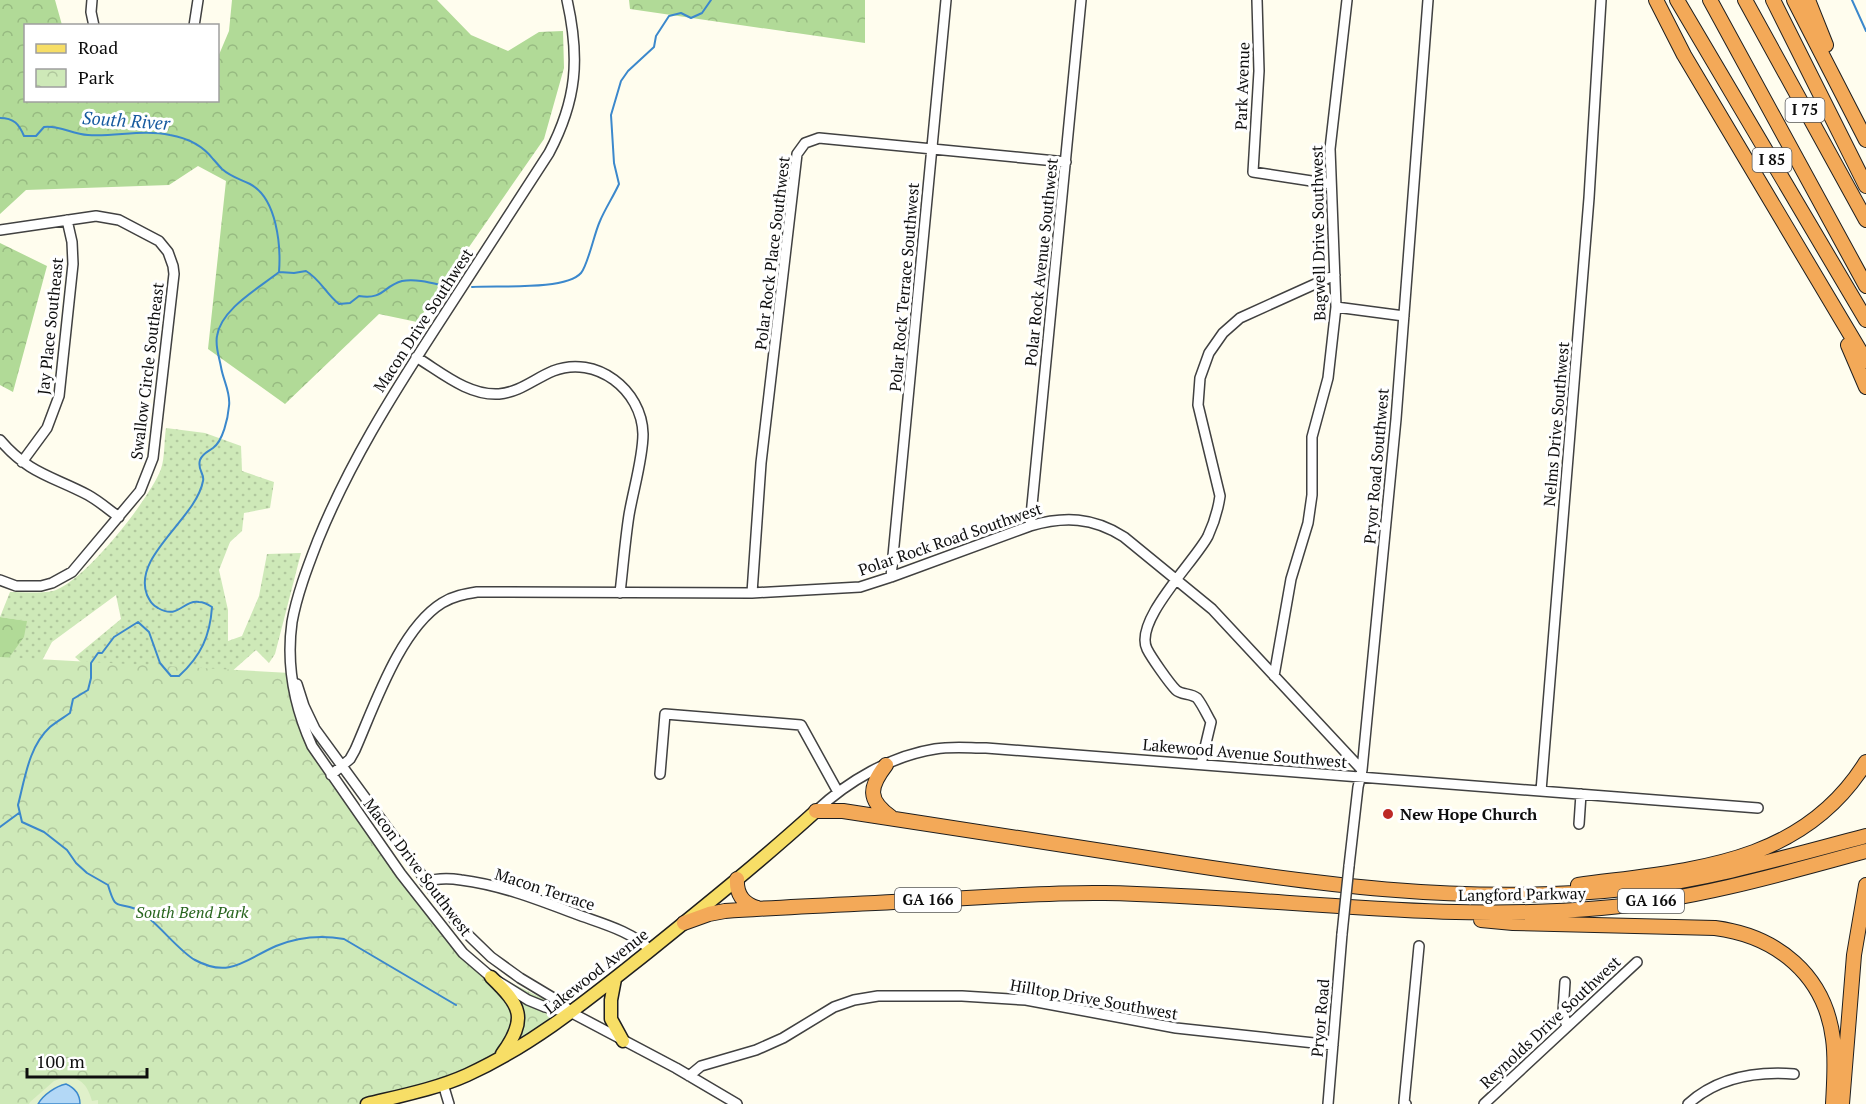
<svg xmlns="http://www.w3.org/2000/svg" width="1866" height="1104" font-family="'PT Serif',serif">
<style>
.grass{fill:url(#grass-dots)}
.forest{fill:url(#forest-crowns)}
.park{fill:url(#park-crowns)}
.pitch{fill:#e0f0ca}
.water{fill:#b3d8f6;stroke:#3b88cc;stroke-width:1.5}
.lines{fill:none;stroke-linecap:round;stroke-linejoin:round}
.stream{stroke:#3b88cc;stroke-width:2}
.minor-casing{stroke:#414141;stroke-width:12}
.major-casing{stroke:#1f1f1f;stroke-width:15}
.highway-casing{stroke:#1f1f1f;stroke-width:16}
.minor{stroke:#fff;stroke-width:9}
.major{stroke:#f7de66;stroke-width:12}
.highway{stroke:#f3a958;stroke-width:14}
.minor-bridge-casing{stroke:#414141;stroke-width:12;stroke-linecap:butt}
.minor-bridge{stroke:#fff;stroke-width:9}
.poi-dot{fill:#bd2926;stroke:#fff;stroke-width:2}
.labels{text-anchor:middle;stroke-width:6;stroke-linejoin:round;paint-order:stroke}
.shield{fill:#fff;stroke:#565656;stroke-width:1.5}
.shield-label{font-size:15px;font-weight:bold;fill:#0e0e0e}
.street-label{font-size:16px;fill:#0e0e0e;stroke:#fff}
.poi-label{font-size:16px;font-weight:bold;fill:#0e0e0e;stroke:#fff;text-anchor:start}
.park-label{font-size:16px;font-style:italic;fill:#28651e;stroke:#fff}
.water-label{font-size:18px;font-style:italic;fill:#175a9f;stroke:#fff}
</style>
<defs>
<pattern id="grass-dots" width="8" height="8" patternUnits="userSpaceOnUse" patternTransform="scale(1.5)"><rect width="8" height="8" fill="#cee9b8"/><path d="M2 2h.1M6 6h.1" fill="none" stroke="#b0c79d" stroke-width="1.8" stroke-linecap="round"/></pattern>
<pattern id="forest-crowns" width="20" height="18" patternUnits="userSpaceOnUse" patternTransform="scale(1.5)"><rect width="20" height="18" fill="#b1da97"/><path d="M2 6a3 3 0 1 1 6 0M12 15a3 3 0 1 1 6 0" fill="none" stroke="#97ba81"/></pattern>
<pattern id="park-crowns" width="20" height="18" patternUnits="userSpaceOnUse" patternTransform="scale(1.5)"><rect width="20" height="18" fill="#cee9b8"/><path d="M2 6a3 3 0 1 1 6 0M12 15a3 3 0 1 1 6 0" fill="none" stroke="#b0c79d"/></pattern>
</defs>
<rect width="100%" height="100%" fill="#fffdee"/>
<!-- grass -->
<path class="grass" d="M166 428 205 433 241 446 242 471 274 482 270 508 244 513 242 531 230 542 219 570 228 610V641L242 636 259 596 267 554 301 553 275 654 269 663 256 650 221 681 107 685 75 657 121 619 116 595 52 642 6 728 0 670 26 621 0 617 10 592C22 592 45 594 56 590 87 578 149 500 161 469 165 457 164 440 166 428Z"/>
<!-- forest -->
<path class="forest" d="M0 0H55L62 25 26 26V100H218V57L229 31 232 0H437L471 35 508 51 539 32 563 31 564 68 544 139 417 322 379 314 285 404 208 349 226 181 198 166 169 185 26 190 0 214Z
M629 0H865V43L630 9Z
M0 243 47 266 13 392 0 385Z
M0 617 27 621 24 637 0 670Z"/>
<!-- park -->
<path class="park" d="M0 657 290 673 331 775 475 965 572 1013 443 1084 369 1104H0Z"/>
<!-- pitch -->
<path class="pitch" d="M67 1076C82 1079 88 1086 92 1101L98 1100V1104H29L30 1102 54 1081Z"/>
<!-- water -->
<path class="water" d="M66 1084C75 1088 80 1094 80 1104H38C43 1095 56 1086 66 1084Z"/>
<g class="lines">
<!-- stream -->
<path class="stream" d="M1852 0 1866 31
M0 118C14 118 19 124 24 136H36L44 127C59 125 72 134 88 135 115 137 143 129 170 135 187 138 203 146 213 159 216 162 219 166 222 169 231 177 240 179 250 184 277 198 281 246 279 272
M279 272C259 288 221 309 217 336 215 346 219 356 221 367 223 380 231 393 229 406 228 418 223 441 213 448 208 452 203 453 200 460 197 470 205 474 203 481 196 519 132 556 147 595 150 601 152 605 158 608 179 620 182 600 199 602 203 602 209 605 212 607 210 636 201 656 179 676H171L160 663 149 632 138 622 114 637 102 653H98L91 663V678L88 690 73 699 70 713C63 718 56 722 50 727 29 746 25 778 18 805L22 822 44 832 67 850 76 863 87 873 108 885C116 912 116 901 136 909 142 911 146 916 151 920 164 931 182 953 195 960 230 979 246 959 276 946 298 937 321 935 344 939L456 1005
M279 272 294 273 306 271C320 279 326 294 339 304L350 303 359 296C384 300 383 286 402 281 417 278 435 284 449 287
M472 287C496 285 565 291 581 273 588 265 594 234 600 221 605 209 613 197 619 184L614 163 611 115 621 81 628 71 654 47 656 36 669 16 681 13 691 18 702 13 711 0
M0 827 19 813"/>
<!-- minor casing -->
<g class="minor-casing">
<path id="minor" d="M92 0 91 12 94 26
M567 0C580 58 577 100 549 153 511 212 473 270 435 329 391 397 349 464 318 540 308 566 297 594 292 622 286 665 294 706 312 746L401 874 463 953 491 977 528 1000 545 1007 572 1013
M1257 0 1259 71 1253 172 1331 184
M194 26 198 0
M0 230 96 216 119 220 159 241 168 252 173 266 174 274 153 458 140 491 72 572 52 583 41 586H16L0 580
M1336 307 1404 316
M416 357C441 372 468 396 499 394 520 392 534 379 553 371 596 354 642 390 643 434 643 458 633 491 629 515 625 541 623 567 620 593
M0 440C29 474 52 476 88 495 99 501 109 510 119 517
M22 462 47 428 59 396 73 264 72 242 67 220
M1030 526 1081 0
M891 577 946 0
M752 593 761 463 797 154 805 143 819 138 1066 162
M1274 676 1291 579 1308 523 1312 495V437L1328 378 1336 307 1330 149 1347 0
M297 684 304 706 315 729 459 926 491 957 520 978 560 1002 572 1013 676 1068 737 1104
M1201 764 1211 722C1207 715 1202 704 1197 698 1191 693 1181 695 1176 690 1169 683 1151 657 1147 649 1133 621 1196 560 1208 536 1214 523 1218 510 1220 496L1198 405 1200 378 1209 353 1223 333 1240 318 1335 275
M660 774 665 714 801 725 838 792
M331 775 350 759 355 750C374 707 400 629 442 603 453 596 465 594 477 592L752 593 860 587 891 577 1030 526C1064 516 1093 517 1124 537L1212 609 1362 770
M1541 791 1589 198 1601 0
M816 811C848 781 891 756 935 749 952 746 969 748 986 748L1758 808
M1579 824 1581 794
M1349 866 1358 787 1362 770 1396 419 1428 0
M425 882C437 878 448 878 461 880 501 885 539 900 576 914 600 923 632 931 650 950
M1565 982 1563 1012 1567 1027
M689 1076 701 1066 756 1050 783 1038 834 1007 854 1000 878 996H962L1026 1000 1176 1028 1333 1045
M443 1084 449 1104
M1328 1104 1342 934
M1406 1104 1404 1103 1419 946
M1484 1104 1637 962
M1688 1104C1718 1077 1755 1071 1794 1074"/>
</g>
<!-- major casing -->
<g class="major-casing">
<path id="major" d="M491 977C521 1006 528 1018 502 1054
M615 979 611 1000V1019L623 1041
M367 1104C400 1096 436 1089 467 1075 535 1044 591 997 648 952 705 906 762 860 816 811"/>
</g>
<!-- highway casing -->
<g class="highway-casing">
<path id="highway" d="M1656 0 1684 55 1866 361
M1677 0 1866 320
M1710 0 1866 286
M1745 0 1866 220
M1773 0 1866 186
M1794 0 1866 140
M1808 0 1826 45
M1848 345 1866 387
M886 765C869 787 867 800 891 817
M816 811H843C943 826 1042 842 1141 857 1302 883 1470 907 1633 888 1712 879 1789 856 1866 836
M737 879C736 893 743 904 757 908
M1578 885C1687 870 1801 867 1866 762
M1481 920 1513 923 1715 928C1777 936 1825 975 1833 1039 1836 1060 1834 1083 1833 1104
M684 923 709 914 725 911C794 906 863 904 932 900 990 897 1048 892 1105 893 1271 896 1435 923 1601 908 1691 900 1779 875 1866 851
M1842 1104 1854 955 1866 885"/>
</g>
<!-- minor -->
<use href="#minor" class="minor"/>
<!-- major -->
<use href="#major" class="major"/>
<!-- highway -->
<use href="#highway" class="highway"/>
<!-- minor-bridge casing -->
<g class="minor-bridge-casing">
<path id="minor-bridge" d="M1342 934 1349 866"/>
</g>
<!-- minor-bridge -->
<use href="#minor-bridge" class="minor-bridge"/>
</g>
<!-- markers -->
<circle class="poi-dot" cx="1388" cy="814" r="6"/>
<g class="labels">
<!-- shield labels -->
<g class="shield">
<rect x="1785.5" y="98" width="39" height="24" rx="4.5"/>
<rect x="1752.5" y="148" width="39" height="24" rx="4.5"/>
<rect x="895" y="888" width="66" height="24" rx="4.5"/>
<rect x="1618" y="889" width="66" height="24" rx="4.5"/>
</g>
<g class="shield-label">
<text x="1805" y="115">I 75</text>
<text x="1772" y="165">I 85</text>
<text x="928" y="905">GA 166</text>
<text x="1651" y="906">GA 166</text>
</g>
<!-- street labels -->
<g class="street-label">
<text transform="translate(1242 86) rotate(-88)" y="6">Park Avenue</text>
<text transform="translate(1318 233) rotate(-91)" y="6">Bagwell Drive Southwest</text>
<text transform="translate(772 253) rotate(-83)" y="6">Polar Rock Place Southwest</text>
<text transform="translate(1041 262) rotate(-84)" y="6">Polar Rock Avenue Southwest</text>
<text transform="translate(904 287) rotate(-85)" y="6">Polar Rock Terrace Southwest</text>
<text transform="translate(423 320) rotate(-57)" y="6">Macon Drive Southwest</text>
<text transform="translate(50 326) rotate(-84)" y="6">Jay Place Southeast</text>
<text transform="translate(147 371) rotate(-83)" y="6">Swallow Circle Southeast</text>
<text transform="translate(1556 424) rotate(-85)" y="6">Nelms Drive Southwest</text>
<text transform="translate(1376 466) rotate(-85)" y="6">Pryor Road Southwest</text>
<text transform="translate(950 539) rotate(-19)" y="6">Polar Rock Road Southwest</text>
<text transform="translate(1245 753) rotate(5)" y="6">Lakewood Avenue Southwest</text>
<text transform="translate(418 867) rotate(53)" y="6">Macon Drive Southwest</text>
<text transform="translate(545 889) rotate(18)" y="6">Macon Terrace</text>
<text transform="translate(1522 894) rotate(-1)" y="6">Langford Parkway</text>
<text transform="translate(596 971) rotate(-38)" y="6">Lakewood Avenue</text>
<text transform="translate(1094 999) rotate(10)" y="6">Hilltop Drive Southwest</text>
<text transform="translate(1320 1018) rotate(-85)" y="6">Pryor Road</text>
<text transform="translate(1550 1022) rotate(-43)" y="6">Reynolds Drive Southwest</text>
</g>
<!-- poi labels -->
<g class="poi-label">
<text x="1400" y="820">New Hope Church</text>
</g>
<!-- park labels -->
<g class="park-label">
<text x="192" y="918">South Bend Park</text>
</g>
<!-- water labels -->
<g class="water-label">
<text transform="translate(126 121) rotate(4)" y="6">South River</text>
</g>
</g>
<!-- legend -->
<rect x="24" y="24" width="195" height="78" fill="#ffffff" stroke="#9f9f9f" stroke-width="1.5"/>
<rect x="36" y="44" width="30" height="9" fill="#f7de66" stroke="#9f9f9f" stroke-width="1.5"/>
<text x="78" y="54" font-size="18" fill="#0e0e0e">Road</text>
<rect x="36" y="69" width="30" height="18" fill="url(#park-crowns)" stroke="#9f9f9f" stroke-width="1.5"/>
<text x="78" y="84" font-size="18" fill="#0e0e0e">Park</text>
<!-- scale -->
<path d="M27 1068v9h120v-9" fill="none" stroke="#0e0e0e" stroke-width="3"/>
<text x="36" y="1068" font-size="18" fill="#0e0e0e" stroke="#ffffff" stroke-width="4.5" paint-order="stroke">100 m</text>
</svg>
